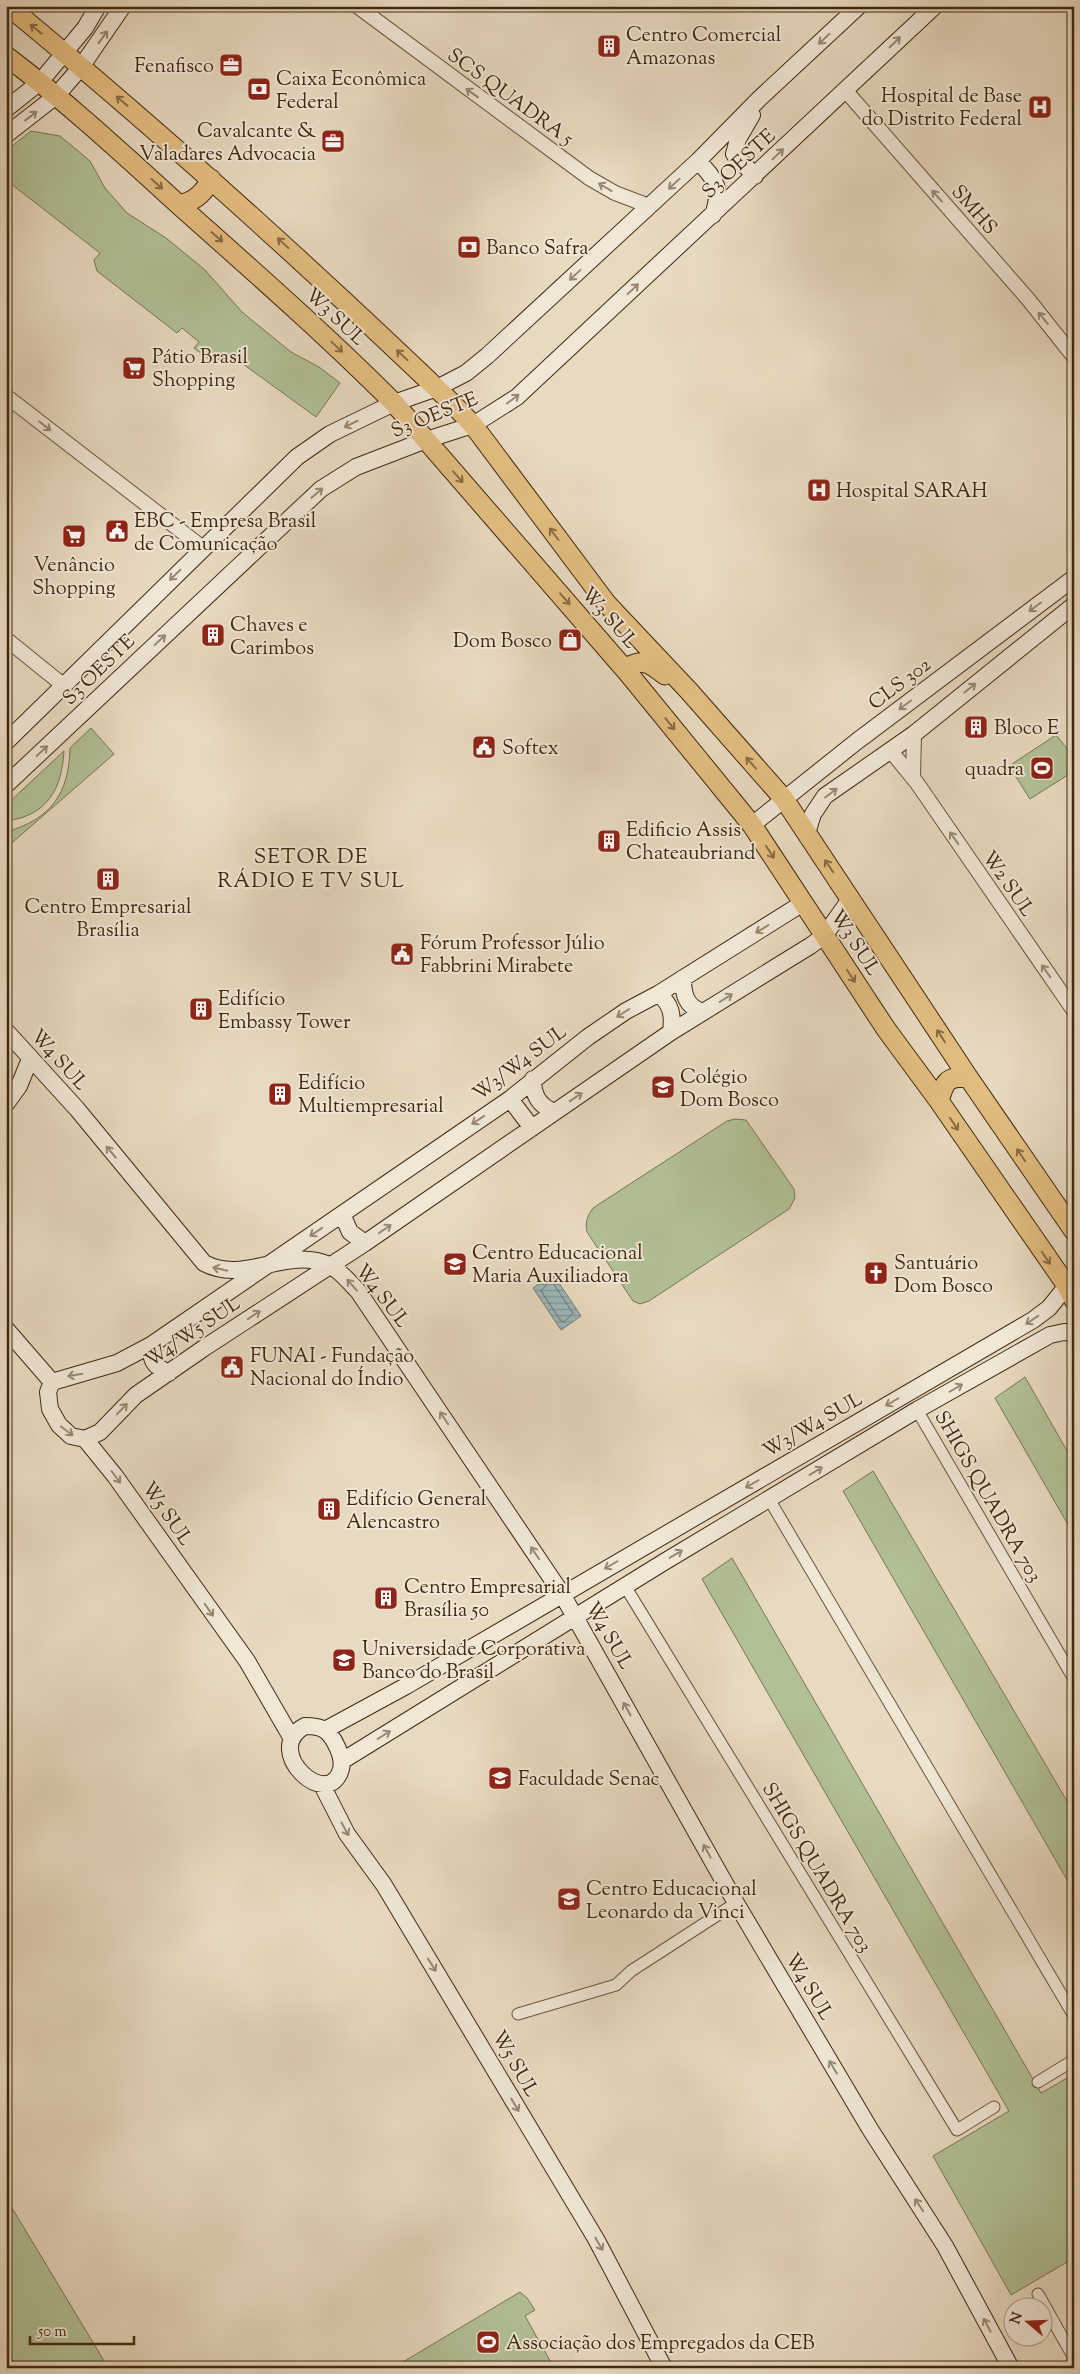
<svg xmlns="http://www.w3.org/2000/svg" width="1080" height="2374" font-family="'Sorts Mill Goudy',serif">
<style>
.green{fill:#b2c096;stroke:#797452}
.water{fill:url(#water-rules);stroke:#777e77}
.lines{fill:none;stroke-linecap:round;stroke-linejoin:round}
.shore{stroke:#6e7066;stroke-width:1}
.minor-casing{stroke:#6a543c;stroke-width:13}
.tertiary-casing{stroke:#6a543c;stroke-width:16}
.secondary-casing{stroke:#40280f;stroke-width:18}
.primary-casing{stroke:#40280f;stroke-width:21}
.minor{stroke:#f0e7d7;stroke-width:11}
.tertiary{stroke:#f0e7d7;stroke-width:14}
.secondary{stroke:#f0e7d7;stroke-width:16}
.primary{stroke:#e4bd80;stroke-width:19}
.oneway{stroke:#8a6b42}
.oneway2{stroke:#988873}
.labels{text-anchor:middle;stroke-width:4;stroke-linejoin:round;paint-order:stroke}
.poi-label{font-size:20px;fill:#40280f;stroke:#f0e7d7;text-anchor:start}
.street-label{font-size:20px;fill:#40280f;stroke:#f0e7d7}
.neighbourhood-label{font-size:21px;letter-spacing:1px;fill:#40280f;stroke:#f0e7d7}
</style>
<defs>
<pattern id="water-rules" width="6" height="5" patternUnits="userSpaceOnUse" patternTransform="scale(1.25)"><rect width="6" height="5" fill="#9bb8bd"/><path d="M0 2.5h6" fill="none" stroke="#809698"/></pattern>
</defs>
<rect width="100%" height="100%" fill="#e8dac1"/>
<filter id="stains"><feTurbulence type="fractalNoise" baseFrequency=".004" numOctaves="4"/><feColorMatrix values="0 0 0 0 .2 0 0 0 0 .09 0 0 0 0 .02 0 0 0 .5 -.17"/></filter>
<radialGradient id="worn" r=".72"><stop offset=".6" stop-color="#630" stop-opacity="0"/><stop offset="1" stop-color="#630" stop-opacity=".3"/></radialGradient>
<!-- green -->
<path class="green" d="M31 131 60 136 90 161 105 188 127 213 166 238 205 270 242 312 291 352 319 367 340 383 316 417 232 356 212 361 194 348 199 342 182 328 177 333 97 271 94 260 100 253 6 180V151Z
M91 728 114 754 6 848V832C51 819 69 794 70 748Z
M1056 735 1074 757V771L1030 799 1009 766Z
M64 751C62 789 47 816 6 821V805Z
M735 1119 746 1120 794 1189 795 1198 789 1209 649 1301 640 1304 633 1301 587 1232C585 1222 587 1217 593 1208L727 1121Z
M1025 1377 1074 1463V1535L995 1398Z
M873 1471 1074 1813V1892L843 1491Z
M732 1558 1041 2093 1074 2074V2258L1011 2295 933 2156 1009 2111 702 1579Z
M6 2198 97 2349 108 2368H6Z
M520 2292 527 2298 535 2310 525 2316 554 2368H393Z"/>
<!-- water -->
<path class="water" d="M553 1274 581 1316 561 1330 533 1288Z"/>
<g class="lines">
<!-- shore -->
<path class="shore" d="M550 1282 553 1283 573 1313 564 1322 561 1321 541 1291Z"/>
<!-- minor casing -->
<g class="minor-casing">
<path id="minor" d="M917 1410 1074 1679
M769 1499 1074 2016
M625 1586 957 2130 994 2107
M518 2014 616 1985 631 1971 736 1903
M1038 2082 1074 2060
M1038 2294 1074 2358"/>
</g>
<!-- tertiary casing -->
<g class="tertiary-casing">
<path id="tertiary" d="M357 6 589 178 615 193 649 206
M845 90 1028 299 1074 357
M6 396 203 548
M6 639 63 685
M890 750 917 783 1074 1011
M913 777 914 734"/>
</g>
<!-- secondary casing -->
<g class="secondary-casing">
<path id="secondary" d="M6 109 40 82 85 28 98 6
M752 115 738 139 734 154 755 176
M6 135 56 96 81 67 123 6
M698 161C717 181 722 188 713 215
M6 742 297 457 330 434 394 403 437 388 466 373 487 356 698 161 759 99 859 6
M6 785 321 489 356 467 426 440 473 425 517 397 935 6
M752 825 856 742 1074 578
M807 833 813 814 825 796 914 734 1074 605
M683 978C683 994 686 1007 703 1012
M658 994C672 1004 673 1016 671 1032
M6 1031 77 1109 204 1263C245 1285 286 1246 329 1265 341 1271 349 1282 358 1291L562 1594 736 1903 870 2129 945 2246 1011 2368
M533 1079C533 1096 539 1105 554 1112
M510 1099 532 1128
M6 1104 19 1086 30 1059
M342 1214 350 1232 365 1243
M6 1329 52 1382
M151 1345C150 1360 154 1367 169 1373
M52 1382 117 1363 151 1345 510 1099 588 1037 626 1011 658 994 803 903
M52 1382 48 1392 50 1409 59 1425 71 1436 85 1439 115 1476 247 1661 291 1737
M85 1439 100 1432 136 1395 204 1348 365 1243 671 1032 810 946 824 936 851 898
M305 1726C311 1726 317 1726 323 1729 334 1735 344 1758 341 1769 329 1813 260 1750 305 1726Z
M325 1730 406 1686 1033 1320 1049 1308 1074 1277
M342 1761 664 1562 917 1410 1050 1335 1064 1332 1074 1333
M322 1785 347 1834 384 1885 596 2239 664 2368
M6 2366 7 2368"/>
</g>
<!-- primary casing -->
<g class="primary-casing">
<path id="primary" d="M8 6C161 132 308 265 452 403L473 425 607 604 689 691 784 799 968 1077 1074 1231
M6 56C67 102 123 154 179 205 252 270 325 334 394 403L628 673 752 825 886 1029 939 1101 1067 1286 1074 1300
M180 205C196 200 203 194 211 179
M628 673 632 665C646 658 654 667 665 675
M939 1101C945 1081 946 1077 968 1077"/>
</g>
<!-- minor -->
<use href="#minor" class="minor"/>
<!-- tertiary -->
<use href="#tertiary" class="tertiary"/>
<!-- secondary -->
<use href="#secondary" class="secondary"/>
<!-- primary -->
<use href="#primary" class="primary"/>
</g>
<!-- one-way arrows -->
<defs><path id="oneway-shaft" d="M-6 0H5M1.5-3L5.5 0L1.5 3" fill="none" stroke-width="1.6" stroke-linecap="round" stroke-linejoin="round" transform="scale(1.25)"/></defs>
<g class="oneway">
<use href="#oneway-shaft" transform="translate(36 29) rotate(-141)"/>
<use href="#oneway-shaft" transform="translate(122 101) rotate(-139)"/>
<use href="#oneway-shaft" transform="translate(157 184) rotate(42)"/>
<use href="#oneway-shaft" transform="translate(217 237) rotate(41)"/>
<use href="#oneway-shaft" transform="translate(283 243) rotate(-137)"/>
<use href="#oneway-shaft" transform="translate(337 347) rotate(43)"/>
<use href="#oneway-shaft" transform="translate(402 355) rotate(-137)"/>
<use href="#oneway-shaft" transform="translate(458 477) rotate(49)"/>
<use href="#oneway-shaft" transform="translate(554 534) rotate(-127)"/>
<use href="#oneway-shaft" transform="translate(565 599) rotate(49)"/>
<use href="#oneway-shaft" transform="translate(670 724) rotate(51)"/>
<use href="#oneway-shaft" transform="translate(751 763) rotate(-131)"/>
<use href="#oneway-shaft" transform="translate(770 852) rotate(57)"/>
<use href="#oneway-shaft" transform="translate(829 866) rotate(-124)"/>
<use href="#oneway-shaft" transform="translate(851 976) rotate(56)"/>
<use href="#oneway-shaft" transform="translate(941 1036) rotate(-123)"/>
<use href="#oneway-shaft" transform="translate(954 1124) rotate(56)"/>
<use href="#oneway-shaft" transform="translate(1021 1155) rotate(-124)"/>
<use href="#oneway-shaft" transform="translate(1046 1258) rotate(56)"/>
</g>
<g class="oneway2">
<use href="#oneway-shaft" transform="translate(103 37) rotate(-54)"/>
<use href="#oneway-shaft" transform="translate(824 39) rotate(137)"/>
<use href="#oneway-shaft" transform="translate(895 42) rotate(-44)"/>
<use href="#oneway-shaft" transform="translate(472 93) rotate(-144)"/>
<use href="#oneway-shaft" transform="translate(31 116) rotate(-38)"/>
<use href="#oneway-shaft" transform="translate(778 154) rotate(-44)"/>
<use href="#oneway-shaft" transform="translate(674 184) rotate(137)"/>
<use href="#oneway-shaft" transform="translate(605 187) rotate(-149)"/>
<use href="#oneway-shaft" transform="translate(937 196) rotate(-131)"/>
<use href="#oneway-shaft" transform="translate(575 275) rotate(137)"/>
<use href="#oneway-shaft" transform="translate(633 289) rotate(-43)"/>
<use href="#oneway-shaft" transform="translate(1043 318) rotate(-129)"/>
<use href="#oneway-shaft" transform="translate(513 399) rotate(-37)"/>
<use href="#oneway-shaft" transform="translate(351 424) rotate(154)"/>
<use href="#oneway-shaft" transform="translate(45 426) rotate(38)"/>
<use href="#oneway-shaft" transform="translate(317 493) rotate(-41)"/>
<use href="#oneway-shaft" transform="translate(175 575) rotate(136)"/>
<use href="#oneway-shaft" transform="translate(1035 607) rotate(143)"/>
<use href="#oneway-shaft" transform="translate(160 640) rotate(-43)"/>
<use href="#oneway-shaft" transform="translate(970 688) rotate(-39)"/>
<use href="#oneway-shaft" transform="translate(905 705) rotate(143)"/>
<use href="#oneway-shaft" transform="translate(42 751) rotate(-43)"/>
<use href="#oneway-shaft" transform="translate(831 793) rotate(-37)"/>
<use href="#oneway-shaft" transform="translate(954 838) rotate(-125)"/>
<use href="#oneway-shaft" transform="translate(762 929) rotate(149)"/>
<use href="#oneway-shaft" transform="translate(1046 971) rotate(-125)"/>
<use href="#oneway-shaft" transform="translate(726 998) rotate(-32)"/>
<use href="#oneway-shaft" transform="translate(623 1013) rotate(148)"/>
<use href="#oneway-shaft" transform="translate(576 1097) rotate(-34)"/>
<use href="#oneway-shaft" transform="translate(478 1120) rotate(147)"/>
<use href="#oneway-shaft" transform="translate(111 1152) rotate(-130)"/>
<use href="#oneway-shaft" transform="translate(385 1229) rotate(-35)"/>
<use href="#oneway-shaft" transform="translate(316 1232) rotate(146)"/>
<use href="#oneway-shaft" transform="translate(220 1269) rotate(-166)"/>
<use href="#oneway-shaft" transform="translate(352 1285) rotate(-131)"/>
<use href="#oneway-shaft" transform="translate(254 1315) rotate(-34)"/>
<use href="#oneway-shaft" transform="translate(1032 1320) rotate(146)"/>
<use href="#oneway-shaft" transform="translate(75 1375) rotate(170)"/>
<use href="#oneway-shaft" transform="translate(956 1388) rotate(-30)"/>
<use href="#oneway-shaft" transform="translate(892 1402) rotate(150)"/>
<use href="#oneway-shaft" transform="translate(122 1409) rotate(-46)"/>
<use href="#oneway-shaft" transform="translate(444 1418) rotate(-124)"/>
<use href="#oneway-shaft" transform="translate(67 1431) rotate(37)"/>
<use href="#oneway-shaft" transform="translate(816 1471) rotate(-31)"/>
<use href="#oneway-shaft" transform="translate(116 1477) rotate(53)"/>
<use href="#oneway-shaft" transform="translate(752 1484) rotate(150)"/>
<use href="#oneway-shaft" transform="translate(535 1553) rotate(-124)"/>
<use href="#oneway-shaft" transform="translate(676 1554) rotate(-31)"/>
<use href="#oneway-shaft" transform="translate(611 1565) rotate(150)"/>
<use href="#oneway-shaft" transform="translate(209 1610) rotate(55)"/>
<use href="#oneway-shaft" transform="translate(627 1709) rotate(-119)"/>
<use href="#oneway-shaft" transform="translate(384 1735) rotate(-32)"/>
<use href="#oneway-shaft" transform="translate(345 1829) rotate(61)"/>
<use href="#oneway-shaft" transform="translate(707 1851) rotate(-119)"/>
<use href="#oneway-shaft" transform="translate(432 1965) rotate(58)"/>
<use href="#oneway-shaft" transform="translate(833 2067) rotate(-121)"/>
<use href="#oneway-shaft" transform="translate(515 2105) rotate(59)"/>
<use href="#oneway-shaft" transform="translate(919 2205) rotate(-123)"/>
<use href="#oneway-shaft" transform="translate(599 2244) rotate(60)"/>
<use href="#oneway-shaft" transform="translate(987 2325) rotate(-119)"/>
</g>
<!-- icons -->
<defs>
<g id="building-square" transform="scale(1.25)"><rect x="-9" y="-9" width="18" height="18" rx="4" fill="#8f2418" stroke="#f0e7d7"/><path d="M-4-6H4V6H1V3H-1V6H-4ZM-2.5-4.3h1.7v1.8h-1.7ZM.8-4.3h1.7v1.8H.8ZM-2.5-1h1.7V.8h-1.7ZM.8-1h1.7V.8H.8Z" fill="#fff"/></g>
<g id="office-square" transform="scale(1.25)"><rect x="-9" y="-9" width="18" height="18" rx="4" fill="#8f2418" stroke="#f0e7d7"/><path d="M-6-3h4V-5.5h4V-3h4V5H-6ZM-1-4.5V-3h2v-1.5ZM-6 0V1H6V0Z" fill="#fff"/></g>
<g id="bank-square" transform="scale(1.25)"><rect x="-9" y="-9" width="18" height="18" rx="4" fill="#8f2418" stroke="#f0e7d7"/><path d="M-6-4H6V4H-6ZM0-2.3a2.3 2.3 0 1 0 0 4.6a2.3 2.3 0 1 0 0-4.6Z" fill="#fff"/></g>
<g id="hospital-square" transform="scale(1.25)"><rect x="-9" y="-9" width="18" height="18" rx="4" fill="#8f2418" stroke="#f0e7d7"/><path d="M-5-5h3v3.5h4V-5h3V5h-3V1.5h-4V5h-3Z" fill="#fff"/></g>
<g id="supermarket-square" transform="scale(1.25)"><rect x="-9" y="-9" width="18" height="18" rx="4" fill="#8f2418" stroke="#f0e7d7"/><path d="M-6-5.5h2.5l.6 2H6L4.5 2H-2.5L-4.4-4H-6ZM-1.5 3.2a1.3 1.3 0 1 0 .1 0ZM3 3.2a1.3 1.3 0 1 0 .1 0Z" fill="#fff"/></g>
<g id="civic-square" transform="scale(1.25)"><rect x="-9" y="-9" width="18" height="18" rx="4" fill="#8f2418" stroke="#f0e7d7"/><path d="M-.6-6.5H3V-4.5H.6V-3L4-1V1h2V6H-6V1h2V-1L-.6-3ZM-1.2 2.5V6h2.4V2.5Z" fill="#fff"/></g>
<g id="shop-square" transform="scale(1.25)"><rect x="-9" y="-9" width="18" height="18" rx="4" fill="#8f2418" stroke="#f0e7d7"/><path d="M-5-2.5h2.3a2.7 3.5 0 0 1 5.4 0H5L5.5 6h-11ZM-1.5-2.5h3a1.5 2.3 0 0 0-3 0Z" fill="#fff"/></g>
<g id="stadium-square" transform="scale(1.25)"><rect x="-9" y="-9" width="18" height="18" rx="4" fill="#8f2418" stroke="#f0e7d7"/><path d="M0-5a6.5 5 0 1 0 0 10a6.5 5 0 1 0 0-10ZM-3.5-1.8h7v3.6h-7Z" fill="#fff"/></g>
<g id="school-square" transform="scale(1.25)"><rect x="-9" y="-9" width="18" height="18" rx="4" fill="#8f2418" stroke="#f0e7d7"/><path d="M0-5L7-2L0 1L-7-2ZM-4 1L0 2.5L4 1V4Q0 6-4 4Z" fill="#fff"/></g>
<g id="church-square" transform="scale(1.25)"><rect x="-9" y="-9" width="18" height="18" rx="4" fill="#8f2418" stroke="#f0e7d7"/><path d="M-1.2-6h2.4v3.5h3.3v2.4h-3.3V6h-2.4V-.1h-3.3v-2.4h3.3Z" fill="#fff"/></g>
<g id="university-square" transform="scale(1.25)"><rect x="-9" y="-9" width="18" height="18" rx="4" fill="#8f2418" stroke="#f0e7d7"/><path d="M0-5L7-2L0 1L-7-2ZM-4 1L0 2.5L4 1V4Q0 6-4 4Z" fill="#fff"/></g>
</defs>
<g fill-rule="evenodd">
<use href="#building-square" x="609" y="46"/>
<use href="#office-square" x="231" y="65"/>
<use href="#bank-square" x="259" y="89"/>
<use href="#hospital-square" x="1040" y="107"/>
<use href="#office-square" x="333" y="141"/>
<use href="#bank-square" x="469" y="247"/>
<use href="#supermarket-square" x="134" y="368"/>
<use href="#hospital-square" x="819" y="490"/>
<use href="#civic-square" x="117" y="531"/>
<use href="#supermarket-square" x="74" y="536"/>
<use href="#building-square" x="213" y="635"/>
<use href="#shop-square" x="570" y="640"/>
<use href="#building-square" x="976" y="727"/>
<use href="#civic-square" x="484" y="747"/>
<use href="#stadium-square" x="1042" y="768"/>
<use href="#building-square" x="609" y="841"/>
<use href="#building-square" x="108" y="879"/>
<use href="#civic-square" x="402" y="954"/>
<use href="#building-square" x="201" y="1009"/>
<use href="#school-square" x="663" y="1087"/>
<use href="#building-square" x="280" y="1094"/>
<use href="#school-square" x="455" y="1264"/>
<use href="#church-square" x="876" y="1273"/>
<use href="#civic-square" x="232" y="1367"/>
<use href="#building-square" x="329" y="1509"/>
<use href="#building-square" x="386" y="1598"/>
<use href="#university-square" x="344" y="1660"/>
<use href="#university-square" x="500" y="1778"/>
<use href="#school-square" x="569" y="1899"/>
<use href="#stadium-square" x="488" y="2342"/>
</g>
<g class="labels">
<!-- poi labels -->
<g class="poi-label">
<text x="626" y="41">Centro Comercial<tspan x="626" dy="23">Amazonas</tspan></text>
<text x="214" y="72" text-anchor="end">Fenafisco</text>
<text x="276" y="85">Caixa Econômica<tspan x="276" dy="23">Federal</tspan></text>
<text x="1022" y="102" text-anchor="end">Hospital de Base<tspan x="1022" dy="23">do Distrito Federal</tspan></text>
<text x="316" y="137" text-anchor="end">Cavalcante &amp;<tspan x="316" dy="23">Valadares Advocacia</tspan></text>
<text x="486" y="254">Banco Safra</text>
<text x="152" y="363">Pátio Brasil<tspan x="152" dy="23">Shopping</tspan></text>
<text x="836" y="497">Hospital SARAH</text>
<text x="134" y="527">EBC - Empresa Brasil<tspan x="134" dy="23">de Comunicação</tspan></text>
<text x="74" y="571" text-anchor="middle">Venâncio<tspan x="74" dy="23">Shopping</tspan></text>
<text x="230" y="631">Chaves e<tspan x="230" dy="23">Carimbos</tspan></text>
<text x="552" y="647" text-anchor="end">Dom Bosco</text>
<text x="994" y="734">Bloco E</text>
<text x="502" y="754">Softex</text>
<text x="1024" y="775" text-anchor="end">quadra</text>
<text x="626" y="836">Edificio Assis<tspan x="626" dy="23">Chateaubriand</tspan></text>
<text x="108" y="913" text-anchor="middle">Centro Empresarial<tspan x="108" dy="23">Brasília</tspan></text>
<text x="420" y="949">Fórum Professor Júlio<tspan x="420" dy="23">Fabbrini Mirabete</tspan></text>
<text x="218" y="1005">Edifício<tspan x="218" dy="23">Embassy Tower</tspan></text>
<text x="680" y="1083">Colégio<tspan x="680" dy="23">Dom Bosco</tspan></text>
<text x="298" y="1089">Edifício<tspan x="298" dy="23">Multiempresarial</tspan></text>
<text x="472" y="1259">Centro Educacional<tspan x="472" dy="23">Maria Auxiliadora</tspan></text>
<text x="894" y="1269">Santuário<tspan x="894" dy="23">Dom Bosco</tspan></text>
<text x="250" y="1362">FUNAI - Fundação<tspan x="250" dy="23">Nacional do Índio</tspan></text>
<text x="346" y="1505">Edifício General<tspan x="346" dy="23">Alencastro</tspan></text>
<text x="404" y="1593">Centro Empresarial<tspan x="404" dy="23">Brasília 50</tspan></text>
<text x="362" y="1655">Universidade Corporativa<tspan x="362" dy="23">Banco do Brasil</tspan></text>
<text x="518" y="1785">Faculdade Senac</text>
<text x="586" y="1895">Centro Educacional<tspan x="586" dy="23">Leonardo da Vinci</tspan></text>
<text x="506" y="2349">Associação dos Empregados da CEB</text>
</g>
<!-- street labels -->
<g class="street-label">
<text transform="translate(511 96) rotate(36)" y="7">SCS QUADRA 5</text>
<text transform="translate(738 163) rotate(-43)" y="7">S3 OESTE</text>
<text transform="translate(975 209) rotate(49)" y="7">SMHS</text>
<text transform="translate(336 316) rotate(43)" y="7">W3 SUL</text>
<text transform="translate(434 414) rotate(-22)" y="7">S3 OESTE</text>
<text transform="translate(610 617) rotate(49)" y="7">W3 SUL</text>
<text transform="translate(98 669) rotate(-44)" y="7">S3 OESTE</text>
<text transform="translate(899 683) rotate(-37)" y="7">CLS 302</text>
<text transform="translate(1009 883) rotate(55)" y="7">W2 SUL</text>
<text transform="translate(856 942) rotate(57)" y="7">W3 SUL</text>
<text transform="translate(60 1059) rotate(48)" y="7">W4 SUL</text>
<text transform="translate(519 1062) rotate(-37)" y="7">W3/W4 SUL</text>
<text transform="translate(383 1295) rotate(52)" y="7">W4 SUL</text>
<text transform="translate(192 1331) rotate(-34)" y="7">W4/W5 SUL</text>
<text transform="translate(812 1424) rotate(-30)" y="7">W3/W4 SUL</text>
<text transform="translate(989 1496) rotate(60)" y="7">SHIGS QUADRA 703</text>
<text transform="translate(168 1513) rotate(55)" y="7">W5 SUL</text>
<text transform="translate(610 1635) rotate(60)" y="7">W4 SUL</text>
<text transform="translate(818 1867) rotate(59)" y="7">SHIGS QUADRA 703</text>
<text transform="translate(810 1986) rotate(59)" y="7">W4 SUL</text>
<text transform="translate(516 2063) rotate(60)" y="7">W5 SUL</text>
</g>
<!-- neighbourhood labels -->
<g class="neighbourhood-label">
<text x="311" y="863">SETOR DE<tspan x="311" dy="24">RÁDIO E TV SUL</tspan></text>
</g>
</g>
<!-- margin -->
<rect width="1080" height="2374" fill="none" stroke="#e8dac1" stroke-width="25"/>
<rect x="8" y="8" width="1065" height="2359" fill="none" stroke="#40280f" stroke-width="2.5"/>
<rect x="12" y="12" width="1055" height="2349" fill="none" stroke="#40280f"/>
<!-- north arrow -->
<g transform="translate(1028 2322) rotate(289)"><circle r="24" fill="#f0e7d7" stroke="#aa9b87"/>
<path d="M0-4L9 19L0 12L-9 19Z" fill="#8f2418"/>
<text y="-8" font-size="14" font-weight="bold" text-anchor="middle" fill="#40280f">N</text>
</g>
<!-- scale -->
<path d="M30 2336v8h104v-8" fill="none" stroke="#40280f" stroke-width="2.5"/>
<text x="38" y="2336" font-size="15" fill="#40280f" stroke="#f0e7d7" stroke-width="4" paint-order="stroke">50 m</text>
<rect width="100%" height="100%" filter="url(#stains)"/>
<rect width="100%" height="100%" fill="url(#worn)"/>
</svg>
